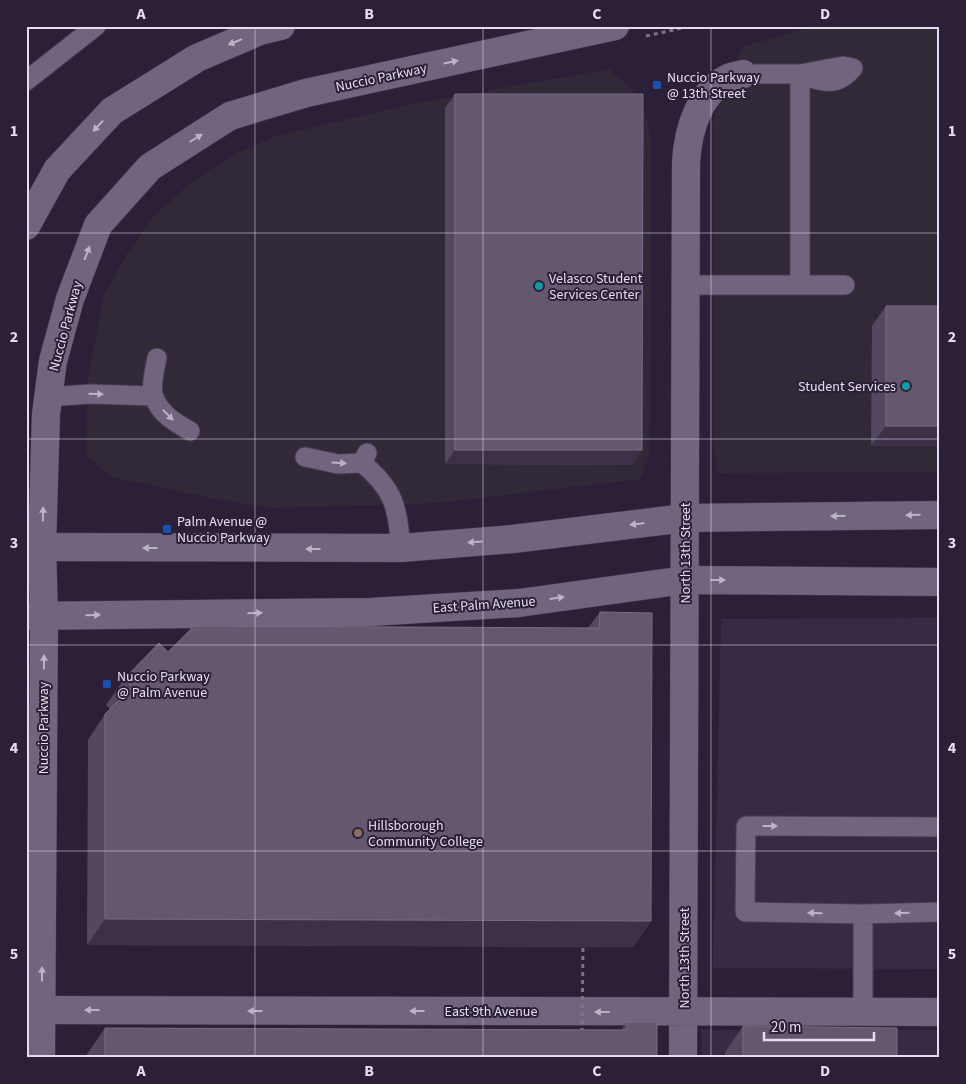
<svg xmlns="http://www.w3.org/2000/svg" width="966" height="1084" font-family="'Source Sans 3',sans-serif">
<style>
.built{fill:#382a45}
.education{fill:#322938}
.lines{fill:none;stroke-linecap:round;stroke-linejoin:round}
.service-casing{stroke:#463c50;stroke-width:21}
.minor-casing{stroke:#463c50;stroke-width:29}
.tertiary-casing{stroke:#463c50;stroke-width:29}
.secondary-casing{stroke:#463c50;stroke-width:29}
.path{stroke:#7d7488;stroke-width:3;stroke-dasharray:4 4;stroke-linecap:butt}
.service{stroke:#70647e;stroke-width:19}
.minor{stroke:#70647e;stroke-width:28}
.tertiary{stroke:#70647e;stroke-width:28}
.secondary{stroke:#70647e;stroke-width:28}
.path-bridge{stroke:#7d7488;stroke-width:3;stroke-dasharray:4 4;stroke-linecap:butt}
.wall{fill:#534860}
.shaded-wall{fill:#3c3149}
.building{fill:#63586f;stroke:#776d83}
.oneway{fill:#bbb3c6}
.grid{fill:none;stroke:#e4dded;stroke-width:1;stroke-opacity:0.55}
.transit-dot{fill:#1a4fb4;stroke:#2b2037;stroke-width:2}
.culture-dot{fill:#0f9aa8;stroke:#2b2037;stroke-width:2}
.education-dot{fill:#8d6e63;stroke:#2b2037;stroke-width:2}
.labels{text-anchor:middle;stroke-width:4;stroke-linejoin:round;paint-order:stroke}
.street-label{font-size:14px;fill:#e4dded;stroke:#2b2037}
.poi-label{font-size:14px;fill:#e4dded;stroke:#2b2037;text-anchor:start}
.neatline{fill:none;stroke:#e4dded;stroke-width:2}
.grid-label{font-size:16px;text-anchor:middle;font-weight:bold;fill:#e4dded}
</style>
<rect width="100%" height="100%" fill="#2b2037"/>
<!-- built -->
<path class="built" d="M940 618V969L713 968 721 619Z
M701 1030H940V1058H702Z"/>
<!-- education -->
<path class="education" d="M814 26H940V472L717 473 713 437V121L742 47Z
M609 69 633 90 645 113 651 137 650 453 641 479 437 503 272 508 210 498 112 477 86 456 88 377 104 296 126 255 153 217 179 193 209 170 240 152 273 137 402 106Z"/>
<g class="lines">
<!-- service casing -->
<g class="service-casing">
<path id="service" d="M743 74H800L843 66 853 68C837 88 821 82 800 74
M800 74V285
M26 81 96 26
M686 285H845
M157 358C155 368 150 388 154 397 160 414 176 423 190 431
M48 397 90 394 153 396
M305 457 338 464 362 463 367 453
M362 463C395 490 397 507 401 548
M940 827 746 826 745 912 863 914 940 912
M863 1012V914"/>
</g>
<!-- minor casing -->
<g class="minor-casing">
<path id="minor" d="M41 1010 940 1012
M683 1058 686 162C688 131 698 94 728 78 732 76 738 75 743 74"/>
</g>
<!-- tertiary casing -->
<g class="tertiary-casing">
<path id="tertiary" d="M26 547 401 548 513 539 685 518 940 515
M26 616 371 612 519 603 685 580 940 582"/>
</g>
<!-- secondary casing -->
<g class="secondary-casing">
<path id="secondary" d="M26 226 57 170 112 111 197 58 260 31 281 26
M41 1058 44 615 42 547 46 414 53 361 70 299 98 225 150 167 230 116 306 93 615 26"/>
</g>
<!-- path -->
<path class="path" d="M646 36 691 26"/>
<!-- service -->
<use href="#service" class="service"/>
<!-- minor -->
<use href="#minor" class="minor"/>
<!-- tertiary -->
<use href="#tertiary" class="tertiary"/>
<!-- secondary -->
<use href="#secondary" class="secondary"/>
<!-- path-bridge -->
<path class="path-bridge" d="M582 1032 583 947"/>
</g>
<!-- wall -->
<path class="wall" d="M455 94 632 465 445 464V108Z
M886 306 940 446H871L872 326Z
M600 612 651 921 633 947 87 945 88 740 105 714 110 709 106 705 124 679 168 652 588 628Z
M627 1022 657 1058H87V1054L105 1028 621 1030Z
M743 1026 897 1058H725V1052Z"/>
<!-- shaded-wall -->
<path class="shaded-wall" d="M886 426H940V446H871Z
M455 450H642L632 465 445 464Z
M105 919 651 921 633 947 87 945Z"/>
<!-- building -->
<path class="building" d="M455 94H643L642 450H455Z
M886 306H940V426H886Z
M600 612 652 613 651 921 105 919V714L132 687 124 679 159 643 168 652 194 626 599 628Z
M627 1022H657V1058H105V1028L627 1030Z
M743 1026 897 1028V1058H743Z"/>
<!-- one-way arrows -->
<defs><path id="oneway-solid" d="M-6-.8H1V-3.2L6.5 0L1 3.2V.8H-6Z" transform="scale(1.25)"/></defs>
<g class="oneway">
<use href="#oneway-solid" transform="translate(235 42) rotate(158)"/>
<use href="#oneway-solid" transform="translate(451 62) rotate(-12)"/>
<use href="#oneway-solid" transform="translate(98 126) rotate(133)"/>
<use href="#oneway-solid" transform="translate(196 138) rotate(-32)"/>
<use href="#oneway-solid" transform="translate(87 253) rotate(-69)"/>
<use href="#oneway-solid" transform="translate(96 394) rotate(1)"/>
<use href="#oneway-solid" transform="translate(168 415) rotate(46)"/>
<use href="#oneway-solid" transform="translate(339 463) rotate(4)"/>
<use href="#oneway-solid" transform="translate(43 514) rotate(-89)"/>
<use href="#oneway-solid" transform="translate(913 515) rotate(179)"/>
<use href="#oneway-solid" transform="translate(838 516) rotate(179)"/>
<use href="#oneway-solid" transform="translate(637 524) rotate(173)"/>
<use href="#oneway-solid" transform="translate(475 542) rotate(176)"/>
<use href="#oneway-solid" transform="translate(150 548) rotate(-180)"/>
<use href="#oneway-solid" transform="translate(313 549) rotate(180)"/>
<use href="#oneway-solid" transform="translate(718 580)"/>
<use href="#oneway-solid" transform="translate(557 598) rotate(-8)"/>
<use href="#oneway-solid" transform="translate(255 613) rotate(-1)"/>
<use href="#oneway-solid" transform="translate(93 615) rotate(-1)"/>
<use href="#oneway-solid" transform="translate(44 662) rotate(-89)"/>
<use href="#oneway-solid" transform="translate(770 826)"/>
<use href="#oneway-solid" transform="translate(815 913) rotate(-179)"/>
<use href="#oneway-solid" transform="translate(902 913) rotate(179)"/>
<use href="#oneway-solid" transform="translate(42 974) rotate(-90)"/>
<use href="#oneway-solid" transform="translate(92 1010) rotate(-180)"/>
<use href="#oneway-solid" transform="translate(255 1011) rotate(-180)"/>
<use href="#oneway-solid" transform="translate(417 1011) rotate(-180)"/>
<use href="#oneway-solid" transform="translate(602 1012) rotate(180)"/>
</g>
<!-- grid -->
<path class="grid" d="M255 26V1058M483 26V1058M711 26V1058M26 233H940M26 439H940M26 645H940M26 851H940"/>
<!-- markers -->
<g class="transit-dot">
<rect x="652" y="80" width="10" height="10" rx="2.5"/>
<rect x="162" y="524" width="10" height="10" rx="2.5"/>
<rect x="102" y="679" width="10" height="10" rx="2.5"/>
</g>
<g class="culture-dot">
<circle cx="539" cy="286" r="5"/>
<circle cx="906" cy="386" r="5"/>
</g>
<circle class="education-dot" cx="358" cy="833" r="5"/>
<g class="labels">
<!-- street labels -->
<g class="street-label">
<text transform="translate(381 77) rotate(-12)" y="5">Nuccio Parkway</text>
<text transform="translate(65 326) rotate(-75)" y="5">Nuccio Parkway</text>
<text transform="translate(685 553) rotate(-90)" y="5">North 13th Street</text>
<text transform="translate(484 604) rotate(-4)" y="5">East Palm Avenue</text>
<text transform="translate(43 728) rotate(-90)" y="5">Nuccio Parkway</text>
<text transform="translate(684 958) rotate(-90)" y="5">North 13th Street</text>
<text x="491" y="1016">East 9th Avenue</text>
</g>
<!-- poi labels -->
<g class="poi-label">
<text x="667" y="82">Nuccio Parkway<tspan x="667" dy="16">@ 13th Street</tspan></text>
<text x="549" y="283">Velasco Student<tspan x="549" dy="16">Services Center</tspan></text>
<text x="896" y="391" text-anchor="end">Student Services</text>
<text x="177" y="526">Palm Avenue @<tspan x="177" dy="16">Nuccio Parkway</tspan></text>
<text x="117" y="681">Nuccio Parkway<tspan x="117" dy="16">@ Palm Avenue</tspan></text>
<text x="368" y="830">Hillsborough<tspan x="368" dy="16">Community College</tspan></text>
</g>
</g>
<!-- border -->
<rect width="966" height="1084" fill="none" stroke="#2b2037" stroke-width="55"/>
<!-- scale -->
<path d="M764 1032v8h110v-8" fill="none" stroke="#e4dded" stroke-width="2.5"/>
<text x="771" y="1032" font-size="15" fill="#e4dded" stroke="#2b2037" stroke-width="4" paint-order="stroke">20 m</text>
<rect x="28" y="28" width="910" height="1028" class="neatline"/>
<g class="grid-label">
<text x="141" y="19">A</text>
<text x="369" y="19">B</text>
<text x="597" y="19">C</text>
<text x="825" y="19">D</text>
<text x="14" y="136">1</text>
<text x="952" y="136">1</text>
<text x="14" y="342">2</text>
<text x="952" y="342">2</text>
<text x="14" y="548">3</text>
<text x="952" y="548">3</text>
<text x="14" y="753">4</text>
<text x="952" y="753">4</text>
<text x="14" y="959">5</text>
<text x="952" y="959">5</text>
<text x="141" y="1076">A</text>
<text x="369" y="1076">B</text>
<text x="597" y="1076">C</text>
<text x="825" y="1076">D</text>
</g>
</svg>
